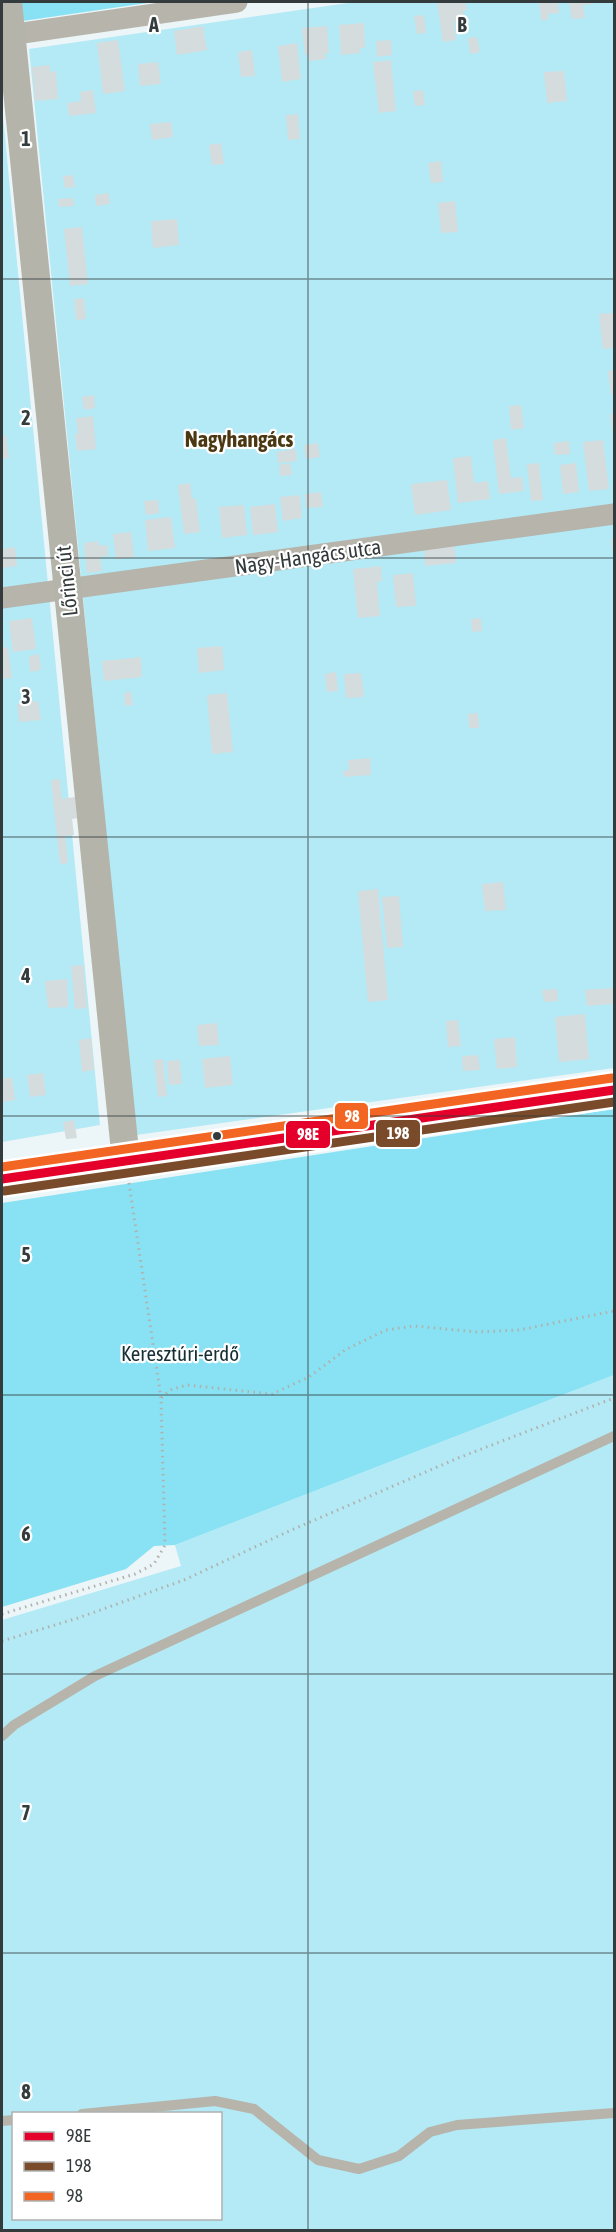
<svg xmlns="http://www.w3.org/2000/svg" width="616" height="2232" font-family="'Asap Condensed',sans-serif">
<style>
.green{fill:#b3eaf6;fill-rule:evenodd}
.forest{fill:#88e2f4}
.building{fill:#d4dcdd}
.lines{fill:none;stroke-linecap:round;stroke-linejoin:round}
.path{stroke:#b0b1ac;stroke-width:3;stroke-dasharray:1.5 4.5;stroke-linecap:butt}
.lane{stroke:#b7b4ab;stroke-width:10}
.street{stroke:#b7b4ab;stroke-width:21}
.secondary{stroke:#b5b4aa;stroke-width:28}
.bus-1-casing{stroke:#fff;stroke-width:14}
.bus-2-casing{stroke:#fff;stroke-width:14}
.bus-3-casing{stroke:#fff;stroke-width:14}
.bus-1{stroke:#e4002b;stroke-width:9}
.bus-2{stroke:#7a4b2a;stroke-width:9}
.bus-3{stroke:#f26522;stroke-width:9}
.grid{fill:none;stroke:#343b3c;stroke-width:1.5;stroke-opacity:0.55}
.bus-dot{fill:#343b3c;stroke:#fff;stroke-width:2}
.labels{text-anchor:middle;stroke-width:4.5;stroke-linejoin:round;paint-order:stroke}
.street-label{font-size:21px;fill:#343b3c;stroke:#fff}
.park-label{font-size:21px;fill:#162f34;stroke:#fff}
.neighbourhood-label{font-size:22px;font-weight:bold;fill:#4b3812;stroke:#fff}
.grid-label{font-size:20px;text-anchor:middle;font-weight:bold;fill:#343b3c;stroke:#fff;stroke-width:4.5;stroke-linejoin:round;paint-order:stroke}
.line-badge{stroke:#fff;stroke-width:2}
.badge-label{font-size:16px;text-anchor:middle;font-weight:bold;fill:#fff}
</style>
<rect width="100%" height="100%" fill="#ecf5f7"/>
<!-- green -->
<path class="green" d="M355 2H614V1068L136 1135 29 49Z
M2 106 100 1125 2 1142Z
M614 1375V2230H2V1620L181 1566 175 1545ZM14 2114H220V2218H14Z"/>
<!-- forest -->
<path class="forest" d="M2 2H154L2 24Z
M614 1109V1375L175 1545 154 1546 126 1569 2 1607V1203Z"/>
<!-- building -->
<path class="building" d="M437 2H465L467 10 463 11 465 20 454 22 456 40 443 42Z
M539 2H558L559 13 548 14V20H541Z
M569 2H592V4L583 5 585 18 572 19Z
M424 15 426 33 417 34 414 16Z
M364 23 365 48H360V53L341 55 339 25Z
M203 26 207 50 177 55 174 31Z
M327 26 329 53H325L326 59 309 61 308 54 305 55 302 28Z
M477 37 480 52 470 54 468 38Z
M118 40 125 91 103 94 97 43Z
M391 40 392 55 377 57 376 41Z
M297 43 301 79 282 82 278 46Z
M252 50 255 76 241 77 238 52Z
M391 60 396 111 379 113 373 62Z
M158 62 161 84 140 86 138 64Z
M50 65V72L56 71 58 99 35 101 32 67Z
M564 71 567 101 547 103 544 72Z
M93 90 96 113 69 116 67 103 81 101 80 92Z
M423 90 425 105 415 106 413 91Z
M298 114 300 139 288 140 286 115Z
M171 122 173 137 152 140 150 124Z
M221 143 224 164 212 165 209 145Z
M441 161 443 182 431 183 428 163Z
M73 175 75 187 65 188 63 176Z
M109 193 110 204 96 206 95 195Z
M73 198 74 206 59 207 58 199Z
M455 201 458 232 441 233 438 203Z
M177 219 179 245 153 248 151 221Z
M82 227 88 284 70 286 64 229Z
M84 298 86 319 76 320 74 299Z
M614 313V348L603 349 599 314Z
M614 370V395H611L608 371Z
M94 395 95 408 84 410 82 397Z
M521 405 524 428 511 430 509 406Z
M610 414H614V436H613Z
M93 416 96 449 77 451 75 434 78 433 76 418Z
M6 435 9 458 2 459V436Z
M506 438 511 478 522 477 524 491 499 494 493 440Z
M603 440 609 489 589 491 583 442Z
M569 441 570 454 555 455 554 443Z
M318 443 320 457 306 459 304 445Z
M296 449 297 461 278 463 277 452Z
M471 456 474 483 488 481 490 499 458 503 453 458Z
M290 463 292 475 280 476 279 465Z
M539 463 543 500 531 501 527 464Z
M576 463 579 492 563 494 560 465Z
M447 480 451 510 415 515 411 484Z
M190 483 192 499 196 498 200 532 184 534 178 485Z
M321 492 323 507 306 508 305 494Z
M300 495 302 518 283 521 280 497Z
M158 500 159 513 146 515 144 501Z
M275 504 278 532 253 535 250 507Z
M244 505 247 535 222 538 219 507Z
M171 517 175 548 148 551 145 520Z
M131 532 134 557 116 559 113 534Z
M611 539H614V557H613Z
M98 541 99 546 107 545 108 556 100 557 102 571 87 573 84 543Z
M454 543 456 563 425 566 424 545Z
M15 547 17 566 2 568V549Z
M381 566 382 581 377 582 380 616 358 618 353 569Z
M413 573 416 606 396 607 393 575Z
M32 618 36 649 13 652 9 621Z
M481 618 482 631 472 632 471 619Z
M222 646 224 670 199 673 197 648Z
M8 647 12 678 2 679V648Z
M39 654 41 670 30 672 29 656Z
M141 657 142 677 104 681 102 661Z
M336 672 338 691 327 692 325 674Z
M361 673 364 697 346 698 344 674Z
M131 692 133 705 125 706 124 693Z
M227 693 233 752 212 754 207 695Z
M38 701 41 720 19 722 17 704Z
M478 713 479 728H469L468 714Z
M370 758 371 775 344 777 343 771 349 770 348 760Z
M60 779 62 799 75 797 77 818 72 819 74 835 65 836 68 863 60 864 51 780Z
M503 882 506 910 485 911 482 884Z
M378 889 388 1000 368 1002 358 891Z
M399 896 403 947 387 948 382 897Z
M83 965 87 1008 75 1009 71 966Z
M67 979 68 1007 48 1008 45 981Z
M614 988V1004L587 1006 585 990Z
M557 989 558 1001 544 1002 542 990Z
M585 1014 589 1059 559 1062 555 1017Z
M458 1020 461 1046 448 1047 446 1021Z
M217 1023 219 1045 199 1046 197 1025Z
M515 1037 517 1067 497 1069 494 1039Z
M91 1038 94 1070 82 1072 79 1040Z
M478 1055 480 1070 463 1071 462 1056Z
M230 1056 233 1085 205 1088 202 1059Z
M163 1059 167 1096 158 1097 154 1060Z
M180 1060 182 1084 169 1085 167 1061Z
M43 1073 46 1095 30 1097 27 1075Z
M12 1077 15 1100 2 1102V1079Z
M74 1120 77 1138 66 1139 63 1122Z"/>
<g class="lines">
<!-- path -->
<path class="path" d="M129 1183 161 1398
M2 1614 135 1574 154 1564 165 1545 161 1398 170 1390 187 1385 272 1394 309 1377 345 1350 386 1330 414 1326 477 1332 519 1330 614 1311
M2 1641 78 1618 184 1580 287 1532 458 1458 614 1398"/>
<!-- lane -->
<path class="lane" d="M2 1736 14 1725 95 1676 614 1436
M82 2114 215 2101 254 2109 318 2160 359 2169 399 2156 430 2132 457 2125 614 2113
M2 2121 14 2120"/>
<!-- street -->
<path class="street" d="M2 36 237 2
M2 598 614 514"/>
<!-- secondary -->
<path class="secondary" d="M8 2 126 1161
M2 1179 614 1090"/>
<!-- bus-1 casing -->
<g class="bus-1-casing">
<path id="bus-1" d="M2 1179 614 1090"/>
</g>
<!-- bus-2 casing -->
<g class="bus-2-casing">
<path id="bus-2" d="M4 1191 614 1102"/>
</g>
<!-- bus-3 casing -->
<g class="bus-3-casing">
<path id="bus-3" d="M2 1167 612 1078"/>
</g>
<!-- bus-1 -->
<use href="#bus-1" class="bus-1"/>
<!-- bus-2 -->
<use href="#bus-2" class="bus-2"/>
<!-- bus-3 -->
<use href="#bus-3" class="bus-3"/>
</g>
<!-- grid -->
<path class="grid" d="M308 2V2230M2 279H614M2 558H614M2 837H614M2 1116H614M2 1395H614M2 1674H614M2 1953H614"/>
<!-- markers -->
<circle class="bus-dot" cx="217" cy="1136" r="5"/>
<g class="labels">
<!-- street labels -->
<g class="street-label">
<text transform="translate(308 557) rotate(-8)" y="7">Nagy-Hangács utca</text>
<text transform="translate(67 581) rotate(-96)" y="7">Lőrinci út</text>
</g>
<!-- park labels -->
<g class="park-label">
<text x="180" y="1361">Keresztúri-erdő</text>
</g>
<!-- neighbourhood labels -->
<g class="neighbourhood-label">
<text x="239" y="447">Nagyhangács</text>
</g>
</g>
<g class="grid-label">
<text x="154" y="32">A</text>
<text x="462" y="32">B</text>
<text x="26" y="146">1</text>
<text x="26" y="425">2</text>
<text x="26" y="704">3</text>
<text x="26" y="983">4</text>
<text x="26" y="1262">5</text>
<text x="26" y="1541">6</text>
<text x="26" y="1820">7</text>
<text x="26" y="2099">8</text>
</g>
<g class="line-badge">
<rect x="334" y="1102" width="35" height="28" rx="6" fill="#f26522"/>
<rect x="375" y="1119" width="46" height="29" rx="6" fill="#7a4b2a"/>
<rect x="285" y="1120" width="46" height="29" rx="6" fill="#e4002b"/>
</g>
<g class="badge-label">
<text x="352" y="1122">98</text>
<text x="398" y="1139">198</text>
<text x="308" y="1140">98E</text>
</g>
<!-- border -->
<rect width="616" height="2232" fill="none" stroke="#343b3c" stroke-width="6"/>
<!-- legend -->
<rect x="12" y="2112" width="210" height="108" fill="#ffffff" stroke="#aeb1b1" stroke-width="1.5"/>
<rect x="24" y="2132" width="30" height="9" fill="#e4002b" stroke="#aeb1b1" stroke-width="1.5"/>
<text x="66" y="2142" font-size="18" fill="#343b3c">98E</text>
<rect x="24" y="2162" width="30" height="9" fill="#7a4b2a" stroke="#aeb1b1" stroke-width="1.5"/>
<text x="66" y="2172" font-size="18" fill="#343b3c">198</text>
<rect x="24" y="2192" width="30" height="9" fill="#f26522" stroke="#aeb1b1" stroke-width="1.5"/>
<text x="66" y="2202" font-size="18" fill="#343b3c">98</text>
</svg>
